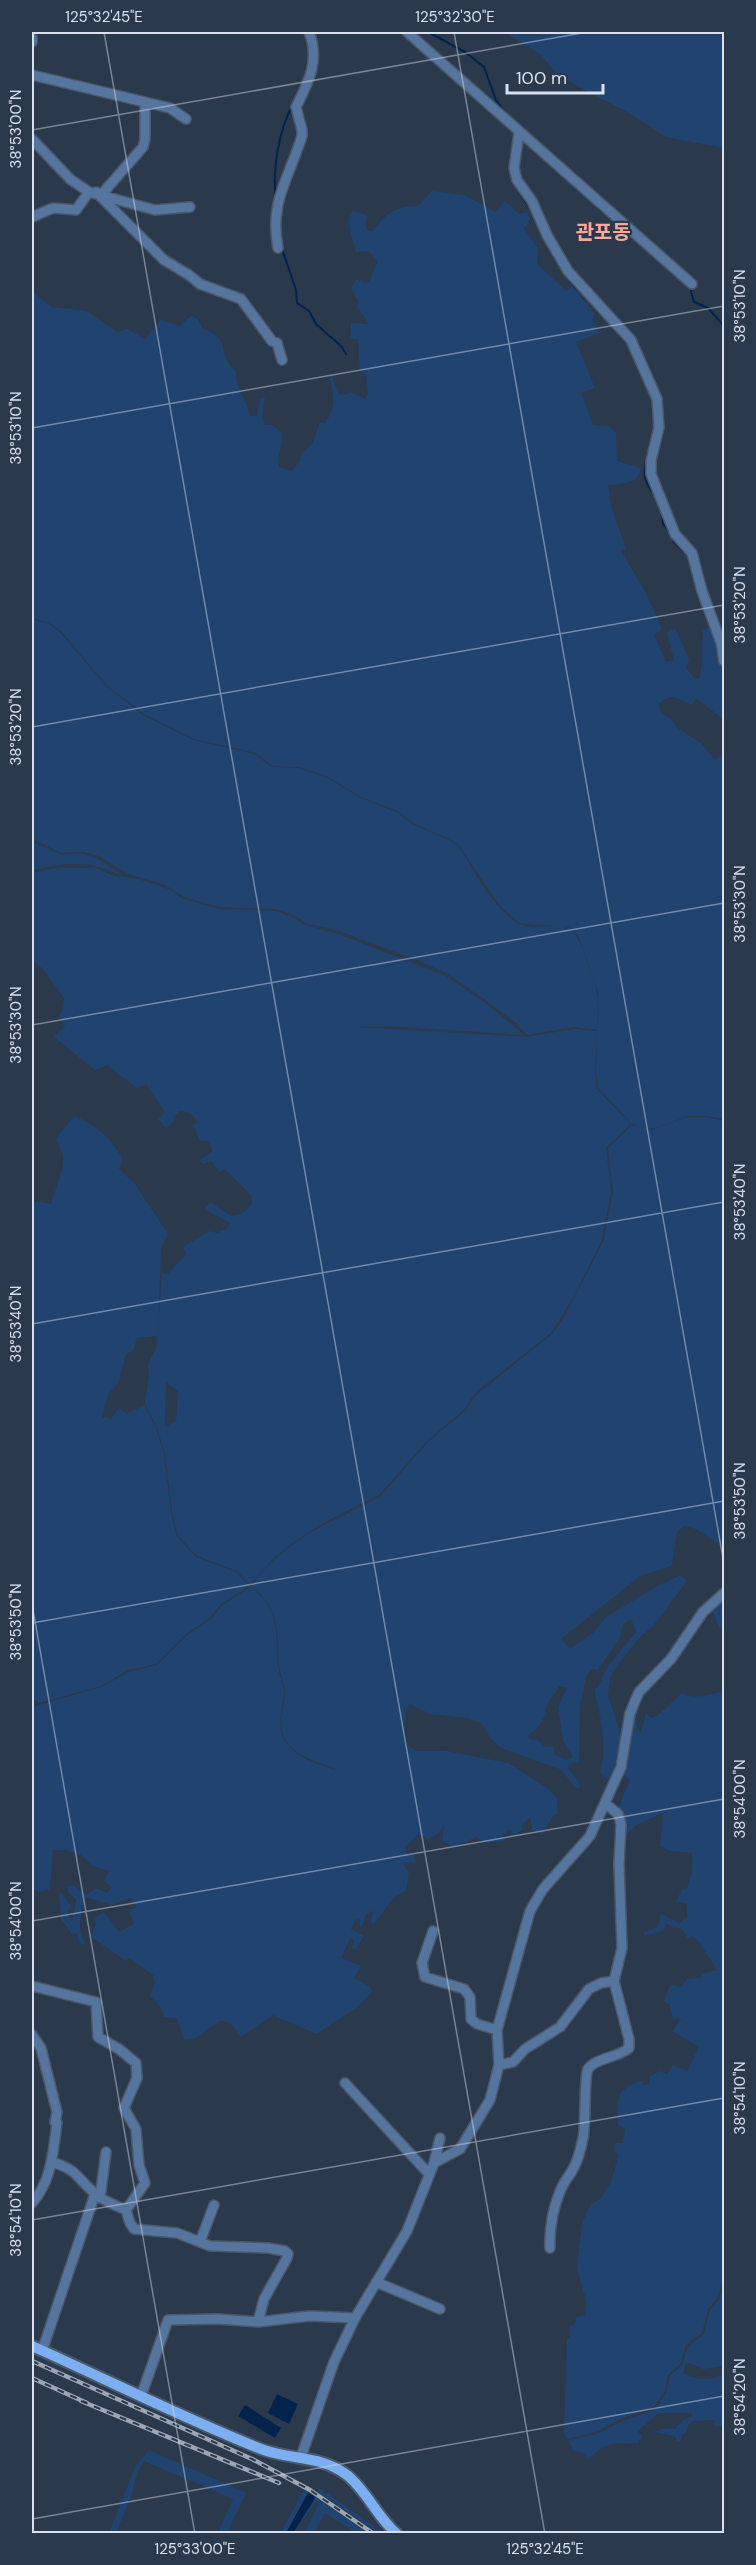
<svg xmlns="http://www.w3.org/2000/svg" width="756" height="2565" font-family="'DM Sans','Noto Sans KR',sans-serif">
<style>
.green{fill:#204370;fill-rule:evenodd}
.water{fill:#02234b}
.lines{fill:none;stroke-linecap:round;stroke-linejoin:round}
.stream{stroke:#02234b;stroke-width:2}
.minor-casing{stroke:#4a5769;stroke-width:12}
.major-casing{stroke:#4a5769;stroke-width:14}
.minor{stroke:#55749e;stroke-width:9}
.major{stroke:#7caef2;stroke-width:10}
.rail-casing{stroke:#9ca6b5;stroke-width:4.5}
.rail{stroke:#2b394c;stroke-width:2;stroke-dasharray:7;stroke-linecap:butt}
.ticks{fill:none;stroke:#d8e1ed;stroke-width:1.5;stroke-opacity:0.45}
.labels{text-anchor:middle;stroke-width:4.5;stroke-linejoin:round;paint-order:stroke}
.quarter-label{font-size:20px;font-weight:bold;fill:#fba89d;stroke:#2b394c}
.neatline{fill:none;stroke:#d8e1ed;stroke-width:2}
.ticks-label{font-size:15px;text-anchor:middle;fill:#d8e1ed}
</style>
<rect width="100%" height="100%" fill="#2b394c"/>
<!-- green -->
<path class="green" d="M504 32H724V148L666 137 626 111 589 93 556 73 539 53Z
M432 191 465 195 495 212 505 201 519 214 527 212 530 219 524 229 538 248 537 264 566 291 572 286 595 314 592 320 600 333 576 342 595 388 581 393 593 425 609 426 616 433 617 461 641 468C638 485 623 483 608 485L611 506 626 549 621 551 646 593 662 629 654 635 666 662 674 660 667 633 675 628 689 659 686 668 695 679H699C704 663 701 646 703 630L709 627C727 641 724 698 724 720L696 698 692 705C680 699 668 691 659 705L660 711 672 720 676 727 701 743 714 759 724 755V1119L707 1116H687L659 1127 645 1129 632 1124 598 1088 596 1072 598 992 579 937 569 927 519 923 500 906 460 847 453 841 413 823 399 812 359 796 328 777 299 767 272 766 256 753 194 739 144 714 107 686 61 631 49 623 32 618V291L51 307 87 311 117 332 127 329 145 339 161 320 180 326 191 316 198 319 202 328C235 341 213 350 236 371 235 388 247 400 250 416H257L260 399 265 397 262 417 265 425H272L282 433C284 446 276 456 279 467L292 471 301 459V454L313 443 320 422 325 423C337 406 334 395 329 376H332L338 394 345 395 350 392 365 399 368 394 366 375 360 371 358 340 351 338V323L369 324 357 307 358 300 351 289 356 279 364 283 369 282 378 261 368 251 356 252C353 238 344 223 353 211L367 215 365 225 368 231H373C388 212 393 207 418 206Z
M32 619 49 624 60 632 106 686 143 715 194 740 255 754 271 767 299 768 328 778 359 797 398 813 412 824 453 842 459 847C474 871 493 908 518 923 532 932 552 922 568 928 581 933 595 980 597 994 599 1006 598 1018 597 1030L574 1027 527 1035 516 1023 484 999 448 974 422 962 339 931 305 923 296 916 276 909 219 907 184 897 165 885 126 873 99 856 84 852 61 853 32 839Z
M32 842 60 854H84L98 859 121 874C112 873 107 869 99 867 80 861 50 865 32 871Z
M58 868H97L111 875 138 879 171 890 183 899 218 909 276 911 295 918 304 925 338 934 446 976 483 1001 524 1035 388 1026 357 1027 526 1037 574 1029 597 1031 595 1072 597 1089 631 1124 606 1148 611 1191 602 1240 575 1295 551 1333 475 1393 465 1409 427 1441 379 1495 325 1522 297 1540 274 1558 250 1585 237 1571 197 1556 178 1536 172 1512 165 1453 157 1428 145 1404 149 1373 148 1364 157 1346 162 1272 167 1275 186 1254 183 1247 210 1231 217 1233 227 1229 230 1223 205 1209 210 1202 231 1216C242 1215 245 1212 252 1204L251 1195 225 1169 219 1172 211 1161 204 1164 199 1161 213 1151 208 1141H200L193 1125 198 1122 190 1113 180 1111 173 1117 174 1122 166 1128 158 1119 165 1113 146 1084 137 1088 107 1065 95 1070 54 1037 65 1026 59 1016 63 1008 64 998 44 970 32 960V873ZM166 1382 178 1391 176 1421 165 1427Z
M74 1116C96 1124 111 1139 123 1159L119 1169 135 1184 168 1234 161 1249 158 1336 137 1338 133 1351 126 1354 118 1383 108 1395 102 1417 111 1419 119 1408 127 1414 144 1405 156 1428 164 1454 171 1513 177 1537 196 1557 236 1572 249 1586 220 1605 210 1618 185 1635 156 1664 128 1670 101 1686 39 1703 32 1698V1203L38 1201 51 1204 63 1166V1156L57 1141 59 1135Z
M687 1117H707L724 1121V1544L721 1545C708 1538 697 1526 683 1526L677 1532 672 1565C661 1571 650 1571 639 1577L561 1639 570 1649 594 1632 606 1617 659 1585 681 1575 687 1581 653 1626 641 1636 617 1665 610 1678 608 1695 621 1736 613 1774 611 1779 605 1778 600 1771C608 1744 600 1715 594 1689L598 1687 608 1666 636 1632 631 1619 623 1624 620 1637 598 1670 593 1669 587 1674 580 1705 579 1763 574 1762 567 1767 579 1782 580 1788H575L562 1770 501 1748 491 1739 482 1724 468 1718 430 1714 410 1704C403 1713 404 1732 405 1743L416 1751H446L508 1763 550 1790 557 1799 558 1813 553 1816 542 1834 532 1830 530 1817 522 1825 523 1830 514 1835 510 1830 503 1834 504 1841 484 1843 477 1837 453 1847 442 1840 444 1825 439 1833 428 1839 422 1835H417L405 1848 407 1854 413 1855 416 1861 414 1863 409 1862 404 1865 409 1872 406 1891 394 1897 374 1924 370 1922 374 1911 366 1914 362 1927H360V1920L356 1919 351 1929 364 1936 356 1950 352 1948 354 1940 350 1939 341 1958 361 1966 354 1978 370 1987 372 1991 359 2006 316 2034 273 2015 241 2037C235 2028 230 2020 219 2021L194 2039 184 2040 177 2018 164 2017 160 2006 150 1996 155 1984 153 1975 129 1958 126 1961 90 1936 96 1925 95 1918 104 1912 119 1932 134 1924 129 1912 136 1905 131 1898 112 1905 85 1897C82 1911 75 1931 86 1943L84 1945 79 1943 77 1934 71 1933 61 1919 59 1891 71 1906 67 1914 71 1921 73 1920 76 1899 68 1892 67 1887 73 1885 81 1892 88 1894 96 1888 107 1893 112 1888 104 1881 109 1871 93 1866 81 1855 65 1850H53L50 1889 38 1892 32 1887V1707L101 1687 129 1672 157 1665 186 1636 211 1619 221 1606 251 1587C281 1610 275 1632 278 1666 279 1675 284 1684 284 1693 283 1708 276 1726 284 1739 294 1758 321 1765 339 1771 322 1762 295 1758 285 1739 277 1725 284 1708 285 1693 285 1684 280 1675 279 1665 277 1632 281 1610 251 1586 273 1554 310 1530 345 1515L346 1520V1514L380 1497 428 1442 466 1410 476 1395 552 1334 563 1319 604 1240 613 1191 608 1148 632 1125 651 1130ZM559 1686 567 1688 558 1707 563 1741 573 1757 566 1760 554 1754V1747L544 1746 537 1739 533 1740 528 1738V1735C551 1720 540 1714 551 1698 554 1694 557 1692 559 1686Z
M724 1597V1630L719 1627 711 1608Z
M724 1692V2280L717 2298 708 2309 702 2333 686 2345 680 2364 668 2375 665 2390 654 2407 617 2420 599 2431 567 2439 564 2434 567 2339 570 2338 569 2326 575 2324 576 2317 586 2315V2300L577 2268 582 2223 591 2204 600 2199 611 2182 619 2154 614 2151 615 2143H623L625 2129 618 2124C618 2099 614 2090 641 2081L644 2085 649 2084 650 2076 659 2071 667 2074 673 2065 687 2071 699 2047 672 2031 681 2020 678 2018 673 2020 670 2005 664 2001 670 1985 681 1987 687 1979 702 1977V1974L717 1970 699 1942 692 1936 688 1939 682 1929 666 1924 663 1931 645 1936 643 1932 658 1927 661 1914 679 1923 687 1917V1904L676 1902 682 1889 687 1888C692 1875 693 1866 692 1853L670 1851 660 1846 663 1813 636 1825 623 1838 624 1817 618 1808 630 1780 623 1775 637 1701 640 1702 636 1721 638 1731 641 1732 646 1713 651 1718 657 1716 682 1693C695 1701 710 1693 724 1692Z
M724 2285V2366L703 2369 689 2363 686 2364 683 2373C695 2380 713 2381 724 2374V2426H715L714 2420 693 2421 688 2425 687 2432 682 2435 681 2441H677L675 2436 653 2432 665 2428 675 2429 683 2420 693 2416 691 2413H659L638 2431 642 2437 638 2443C626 2443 614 2442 603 2447 599 2449 593 2456 587 2460L584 2453 573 2451 569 2441 600 2433 618 2423 656 2409 667 2391 670 2376 682 2365 688 2347 704 2334 710 2310 719 2299Z
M149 2450 246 2493 227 2533H218L233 2499 144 2461 137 2473 132 2494 116 2533H109L136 2465Z
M320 2488 383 2533 386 2531 388 2533H378L317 2491Z
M304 2490 308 2493 286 2533 280 2534Z
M315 2497 368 2533H356L325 2513 314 2533H304L320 2502 315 2503 293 2534Z"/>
<!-- water -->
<path class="water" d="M277 2394 298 2404 289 2424 268 2413Z
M245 2405 281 2428 275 2438 238 2416Z
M308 2493 315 2497 313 2502 293 2533H286Z"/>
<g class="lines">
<!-- stream -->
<path class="stream" d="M428 32 465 52 484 67 496 100 506 114
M512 150C506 175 517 189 531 210
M276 198C272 172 279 128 293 105
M282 249 296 290 297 303 309 311 316 324 342 347 346 354
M560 265 570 281 599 311
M692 286 691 292 694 302 708 308 724 326
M648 453C643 471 642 482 656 496
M661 510 663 524 669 531
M672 536 674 542 689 557"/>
<!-- minor casing -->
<g class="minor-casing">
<path id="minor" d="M407 32 692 284
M32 38V42
M32 75 170 108 186 119
M519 133 514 168 517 180 532 201 547 235 568 271 631 340 657 399 659 427 651 461V474L675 534 692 553 702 591 721 643 724 661
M32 139 70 179 89 192 155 210 190 207
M96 192 164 260 189 275 200 284 241 299 272 341 277 343 282 360
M102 194 143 147 145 139V102
M32 217 53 208 76 210 89 192
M278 248C269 202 289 178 302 136V130L296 107C309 82 320 59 309 32
M433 1931 422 1963 425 1977 464 1989 470 1997 471 2019 477 2024 497 2030
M32 1986 96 2002 98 2037 119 2049 136 2063 137 2078 124 2108 136 2129 139 2165 145 2183 126 2210
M32 2035 41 2048 57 2112 55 2122 57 2123C53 2151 52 2181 32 2203
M499 2065 513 2062 525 2049 560 2027 589 1989 601 1983 614 1981
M345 2083 429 2174
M52 2162C81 2171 77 2180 97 2195 106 2202 116 2206 126 2210L130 2223 134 2229 177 2233 210 2246 268 2248 285 2251 288 2254 287 2258 264 2299 258 2322
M434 2163 460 2149 490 2100 499 2065 497 2030 530 1911 543 1889 590 1836 621 1767 630 1713 639 1692 671 1659 703 1612 724 1593
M100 2198 106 2152
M200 2242 214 2205
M550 2248C549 2227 554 2203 563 2185 566 2179 570 2175 573 2169 578 2161 581 2148 583 2138 586 2124 584 2076 588 2069 597 2057 618 2058 629 2048V2039L614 1981 622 1948 619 1864 621 1824 618 1814 606 1804
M376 2282 440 2309
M42 2351 95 2194
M141 2396 168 2320 218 2319 258 2322 310 2316 355 2318
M301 2457 334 2362 355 2318 407 2231 434 2163 440 2138"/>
</g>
<!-- major casing -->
<g class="major-casing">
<path id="major" d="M32 2346C108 2380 183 2418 261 2449 289 2460 321 2455 347 2475 367 2491 377 2517 397 2534"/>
</g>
<!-- minor -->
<use href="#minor" class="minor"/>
<!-- major -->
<use href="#major" class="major"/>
<!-- rail casing -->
<g class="rail-casing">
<path id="rail" d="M32 2361 252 2459 310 2490 374 2534
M32 2378 87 2403
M81 2401 279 2483"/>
</g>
<!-- rail -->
<use href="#rail" class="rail"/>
</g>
<!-- ticks -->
<path class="ticks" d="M104 32 545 2534M454 32 724 1564M32 130 588 32M32 428 724 306M32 727 724 605M32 1025 724 903M32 1324 724 1202M32 1604 195 2534M32 1623 724 1501M32 1921 724 1799M32 2220 724 2098M32 2519 724 2396"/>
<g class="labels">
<!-- quarter labels -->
<g class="quarter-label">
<text x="603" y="239">관포동</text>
</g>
</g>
<!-- border -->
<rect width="756" height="2565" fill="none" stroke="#2b394c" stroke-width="66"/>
<!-- scale -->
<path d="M507 84v9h96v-9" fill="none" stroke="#d8e1ed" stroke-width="3"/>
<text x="516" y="84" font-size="18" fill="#d8e1ed" stroke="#2b394c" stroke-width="4.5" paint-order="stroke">100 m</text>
<rect x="33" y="33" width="690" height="2499" class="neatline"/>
<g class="ticks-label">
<text x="104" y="22">125°32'45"E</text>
<text x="455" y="22">125°32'30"E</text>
<text transform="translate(16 129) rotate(-90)" y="5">38°53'00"N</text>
<text transform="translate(740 306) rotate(-90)" y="5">38°53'10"N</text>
<text transform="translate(16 428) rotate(-90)" y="5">38°53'10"N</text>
<text transform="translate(740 605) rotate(-90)" y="5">38°53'20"N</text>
<text transform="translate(16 727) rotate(-90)" y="5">38°53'20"N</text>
<text transform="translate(740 904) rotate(-90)" y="5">38°53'30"N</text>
<text transform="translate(16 1025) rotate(-90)" y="5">38°53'30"N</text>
<text transform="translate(740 1202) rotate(-90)" y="5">38°53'40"N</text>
<text transform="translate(16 1324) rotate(-90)" y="5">38°53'40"N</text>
<text transform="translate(740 1501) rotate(-90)" y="5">38°53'50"N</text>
<text transform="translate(16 1622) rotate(-90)" y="5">38°53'50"N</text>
<text transform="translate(740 1799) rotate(-90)" y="5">38°54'00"N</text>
<text transform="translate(16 1921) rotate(-90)" y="5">38°54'00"N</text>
<text transform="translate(740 2098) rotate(-90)" y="5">38°54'10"N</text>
<text transform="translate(16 2220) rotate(-90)" y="5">38°54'10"N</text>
<text transform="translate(740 2397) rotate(-90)" y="5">38°54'20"N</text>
<text x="195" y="2554">125°33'00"E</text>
<text x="545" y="2554">125°32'45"E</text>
</g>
</svg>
